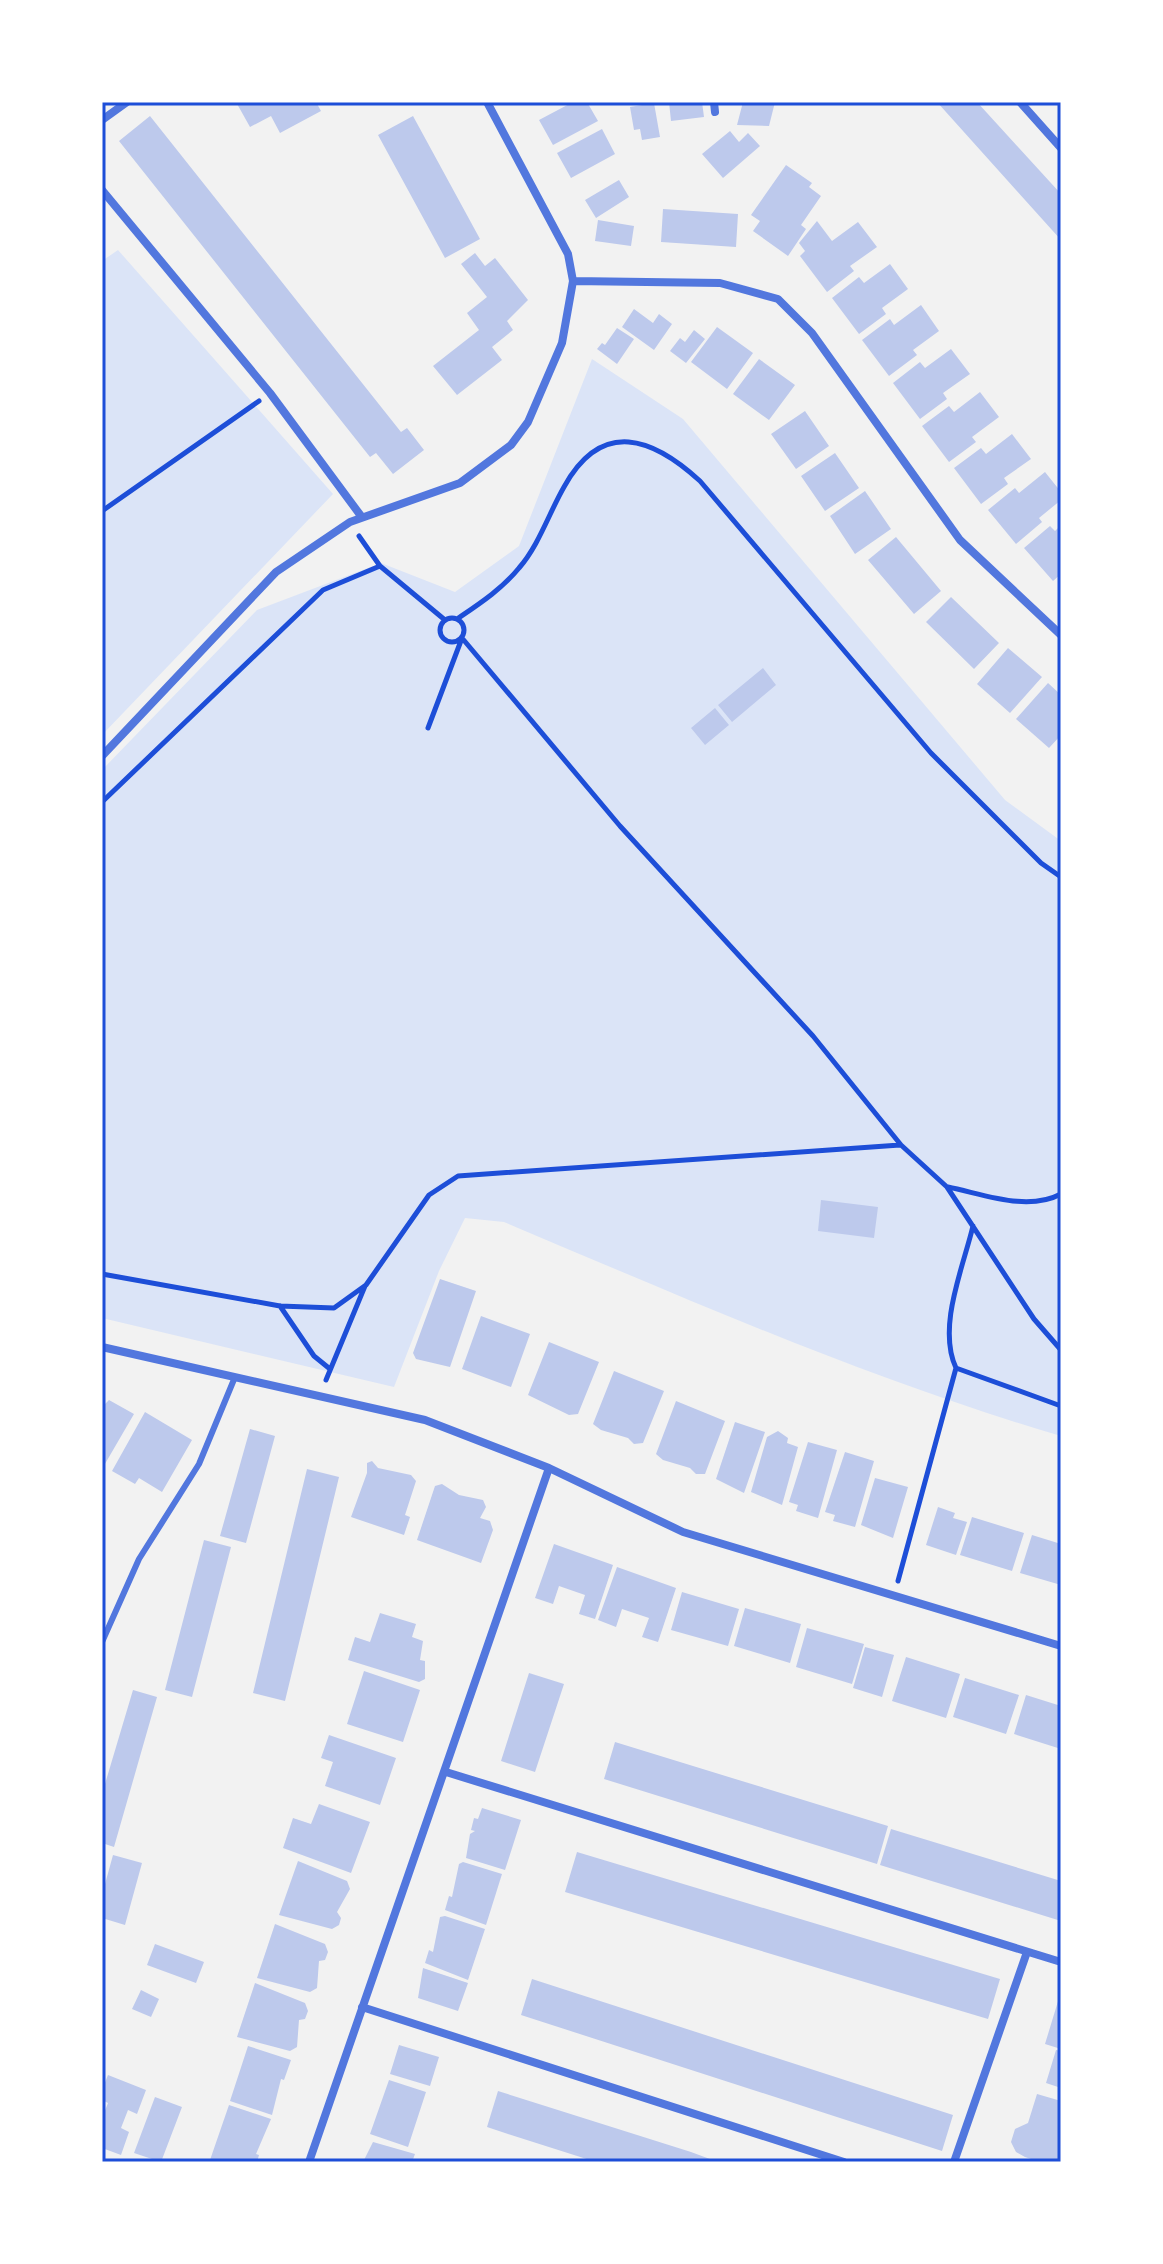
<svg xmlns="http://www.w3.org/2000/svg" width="1163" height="2264" font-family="Signika,sans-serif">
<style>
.green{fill:#dbe4f7}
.building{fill:#bdc9ec}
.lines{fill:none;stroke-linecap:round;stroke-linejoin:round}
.path{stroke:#1d4ed8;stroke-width:5}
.service{stroke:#5277de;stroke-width:6}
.minor{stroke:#5277de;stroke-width:8}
.neatline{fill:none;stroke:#1d4ed8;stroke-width:3}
</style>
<rect width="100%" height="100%" fill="#f2f2f2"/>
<!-- green -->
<path class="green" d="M118 250 333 494 102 735V261Z
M592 359 683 419 1005 800 1061 841V1436C870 1380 687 1299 504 1222L465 1218 439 1271 394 1387 102 1318V770L257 610 381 563 455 592 519 546Z"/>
<!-- building -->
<path class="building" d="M236 102H316L321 111 280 133 271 116 250 127Z
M573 102H587L598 121 553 145 539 120Z
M669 102H702L704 117 671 121Z
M743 102H775L769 126 737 125Z
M937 102H977L1061 194V240Z
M654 103 660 137 642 140 640 129 634 130 630 107Z
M150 116 401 432 407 428 424 450 393 474 376 453 370 457 119 141Z
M413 116 480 239 445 258 378 135Z
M602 129 615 154 571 178 557 153Z
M730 131 739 142 748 133 760 146 723 178 702 154Z
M786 165 812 183 809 187 821 196 801 225 806 229 788 256 753 231 760 221 751 215Z
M619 180 629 197 596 218 585 200Z
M663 209 738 214 736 247 661 242Z
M598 220 634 226 631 246 595 241Z
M817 221 832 241 858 222 877 247 850 266 854 271 827 292 800 256 805 251 799 243Z
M475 253 485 266 495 258 528 300 507 321 513 330 492 347 502 360 457 395 433 366 479 330 467 313 487 297 461 264Z
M890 264 908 289 882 308 886 314 859 334 832 298 859 277 864 283Z
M921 305 939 331 913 350 917 355 889 376 862 340 890 319 894 325Z
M634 309 653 323 659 314 672 324 654 350 622 327Z
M717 327 753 353 727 389 691 362Z
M617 328 634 339 617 364 597 349 602 343 605 345Z
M694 330 705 339 686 363 670 351 680 338 685 342Z
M951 349 970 374 943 393 947 399 920 419 893 383 920 362 925 368Z
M759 359 795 385 769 420 733 394Z
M980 392 999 417 972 437 976 442 949 462 922 426 949 406 954 412Z
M805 411 829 446 796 469 771 434Z
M1012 434 1031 459 1004 478 1008 484 981 504 954 468 981 448 986 454Z
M835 453 859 488 825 511 801 476Z
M1045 472 1061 492V500L1039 518 1042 522 1016 544 988 510 1015 488 1019 493Z
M865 491 891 529 855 554 830 516Z
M1061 525V574L1053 581 1024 548 1050 526 1055 531Z
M896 537 941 591 914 614 868 560Z
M951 597 999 643 974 669 926 622Z
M1008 648 1042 677 1010 713 977 684Z
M763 668 776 685 732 722 718 705Z
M1048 683 1061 695V735L1049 748 1016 719Z
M715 708 729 725 705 745 691 728Z
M821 1200 878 1207 874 1238 818 1231Z
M440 1279 476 1291 450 1367 416 1359 413 1353Z
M481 1316 530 1334 511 1387 462 1369Z
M549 1342 599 1362 578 1414 569 1415 528 1395Z
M614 1371 664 1391 643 1443 634 1444 628 1438 601 1430 593 1424Z
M109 1400 134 1414 102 1469V1407Z
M676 1401 725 1421 705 1474H696L690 1468 663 1460 656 1454Z
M145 1412 192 1440 162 1492 139 1478 135 1484 112 1471Z
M735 1422 765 1432 744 1493 716 1479Z
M250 1429 275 1436 246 1543 220 1536Z
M778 1431 788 1438 787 1443 798 1447 782 1505 751 1492 767 1437Z
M808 1442 837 1450 818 1518 796 1511 798 1505 789 1502Z
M845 1452 874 1461 855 1527 833 1521 835 1515 825 1512Z
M372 1461 378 1468 411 1475 416 1481 405 1515 410 1517 404 1535 351 1517 367 1473V1463Z
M307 1469 339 1477 285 1701 253 1693Z
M875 1478 908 1487 893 1538 861 1525Z
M442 1484 459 1495 483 1500 486 1507 480 1518 490 1521 493 1530 481 1563 417 1540 435 1486Z
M938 1507 955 1513 953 1518 967 1522 956 1555 926 1545Z
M972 1517 1024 1533 1012 1571 960 1555Z
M1032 1535 1061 1544V1585L1020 1573Z
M204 1540 231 1547 192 1697 165 1690Z
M554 1544 613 1565 595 1619 579 1614 585 1595 559 1586 553 1604 535 1598Z
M617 1567 676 1588 658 1642 642 1637 649 1618 622 1609 616 1627 598 1620Z
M682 1592 739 1609 728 1646 671 1630Z
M745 1608 801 1624 790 1663 734 1646Z
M380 1613 416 1624 412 1637 423 1641 420 1660 425 1661V1679L419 1682 348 1660 355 1637 370 1642Z
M807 1628 864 1644 852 1684 796 1667Z
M865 1647 894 1655 882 1697 853 1688Z
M906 1657 960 1674 946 1718 892 1701Z
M364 1671 420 1690 403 1742 347 1724Z
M529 1673 564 1684 535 1772 501 1761Z
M965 1678 1019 1695 1006 1734 953 1717Z
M133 1690 157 1697 114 1847 102 1843V1794Z
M1026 1695 1061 1706V1749L1014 1734Z
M329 1735 396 1758 380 1805 325 1786 333 1762 321 1758Z
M615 1742 888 1826 877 1864 604 1779Z
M319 1804 370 1822 351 1873 283 1848 293 1818 311 1824Z
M482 1808 521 1820 505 1870 466 1858 470 1834 475 1831 471 1830 474 1818 478 1819Z
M891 1829 1061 1881V1921L880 1865Z
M577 1852 1000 1979 988 2019 565 1892Z
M113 1855 142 1863 125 1925 102 1918V1895Z
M298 1861 347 1881 350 1889 337 1912 341 1918 339 1925 332 1929 279 1915Z
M463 1862 502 1874 486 1925 445 1910 449 1896 452 1897 459 1864Z
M445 1916 485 1929 468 1980 425 1963 429 1950 433 1952 440 1917Z
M275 1924 325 1944 328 1952 325 1960 319 1961 317 1988 310 1992 257 1978Z
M155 1944 204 1962 196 1983 147 1965Z
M423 1968 468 1983 458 2011 418 1998Z
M532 1979 953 2115 942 2151 521 2015Z
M255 1983 305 2003 308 2011 305 2019 299 2020 297 2047 290 2051 237 2037Z
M141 1990 159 1999 151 2017 132 2009Z
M1059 1998 1061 1999V2049L1045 2044Z
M399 2045 439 2057 430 2086 390 2074Z
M248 2046 291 2060 284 2080 281 2079 272 2115 230 2101Z
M1056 2050 1061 2051V2088L1046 2083Z
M108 2075 146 2090 137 2114 128 2110 121 2128 129 2132 121 2155 102 2148V2118L108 2103 102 2100V2090Z
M389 2080 426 2092 408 2147 370 2134Z
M498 2091 691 2152 718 2162H596L508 2134 487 2127Z
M1037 2094 1061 2101V2162H1040L1025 2157 1016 2152 1011 2142 1015 2129 1028 2123Z
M155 2097 182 2107 161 2162 134 2153Z
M229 2105 271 2119 256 2154 259 2155 257 2162 210 2160Z
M373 2142 415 2154 412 2162H363Z"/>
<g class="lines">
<!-- path -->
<path class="path" d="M102 511 259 401
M359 536 380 566 445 620
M440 630a12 12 0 1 1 24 0a12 12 0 1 1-24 0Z
M457 619C479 604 502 589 519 568 539 545 549 513 564 487 602 418 653 438 700 481L931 753 1041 863 1061 877
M428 728 462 638 620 826 813 1036 901 1145 947 1187 1034 1319 1061 1350
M102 802 323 590 380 566
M948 1187C983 1194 1027 1212 1061 1194
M973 1226C963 1268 937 1327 956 1368L1061 1406
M102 1274 280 1306 334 1308 366 1285 429 1195 458 1176 900 1145
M280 1306 314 1356 330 1369
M326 1380 365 1286
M898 1581 956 1368"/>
<!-- service -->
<path class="service" d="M102 1642 139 1559 199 1464 235 1377"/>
<!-- minor -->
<path class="minor" d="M714 102 715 112
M1020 102 1061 148
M102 120 127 102
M102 190 270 393 361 516
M573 281 720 283 778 299 812 333 960 540 1061 635
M102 756 276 572 350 522 460 483 511 445 528 422 562 343 573 281 568 254 487 102
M102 1347 425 1420 549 1468 683 1532 1061 1646
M446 1772 1061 1962
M362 2007 844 2162
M309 2162 549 1468
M954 2162 1027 1952"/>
</g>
<!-- border -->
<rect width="1163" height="2264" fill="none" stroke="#ffffff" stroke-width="208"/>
<rect x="104" y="104" width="955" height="2056" class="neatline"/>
</svg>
